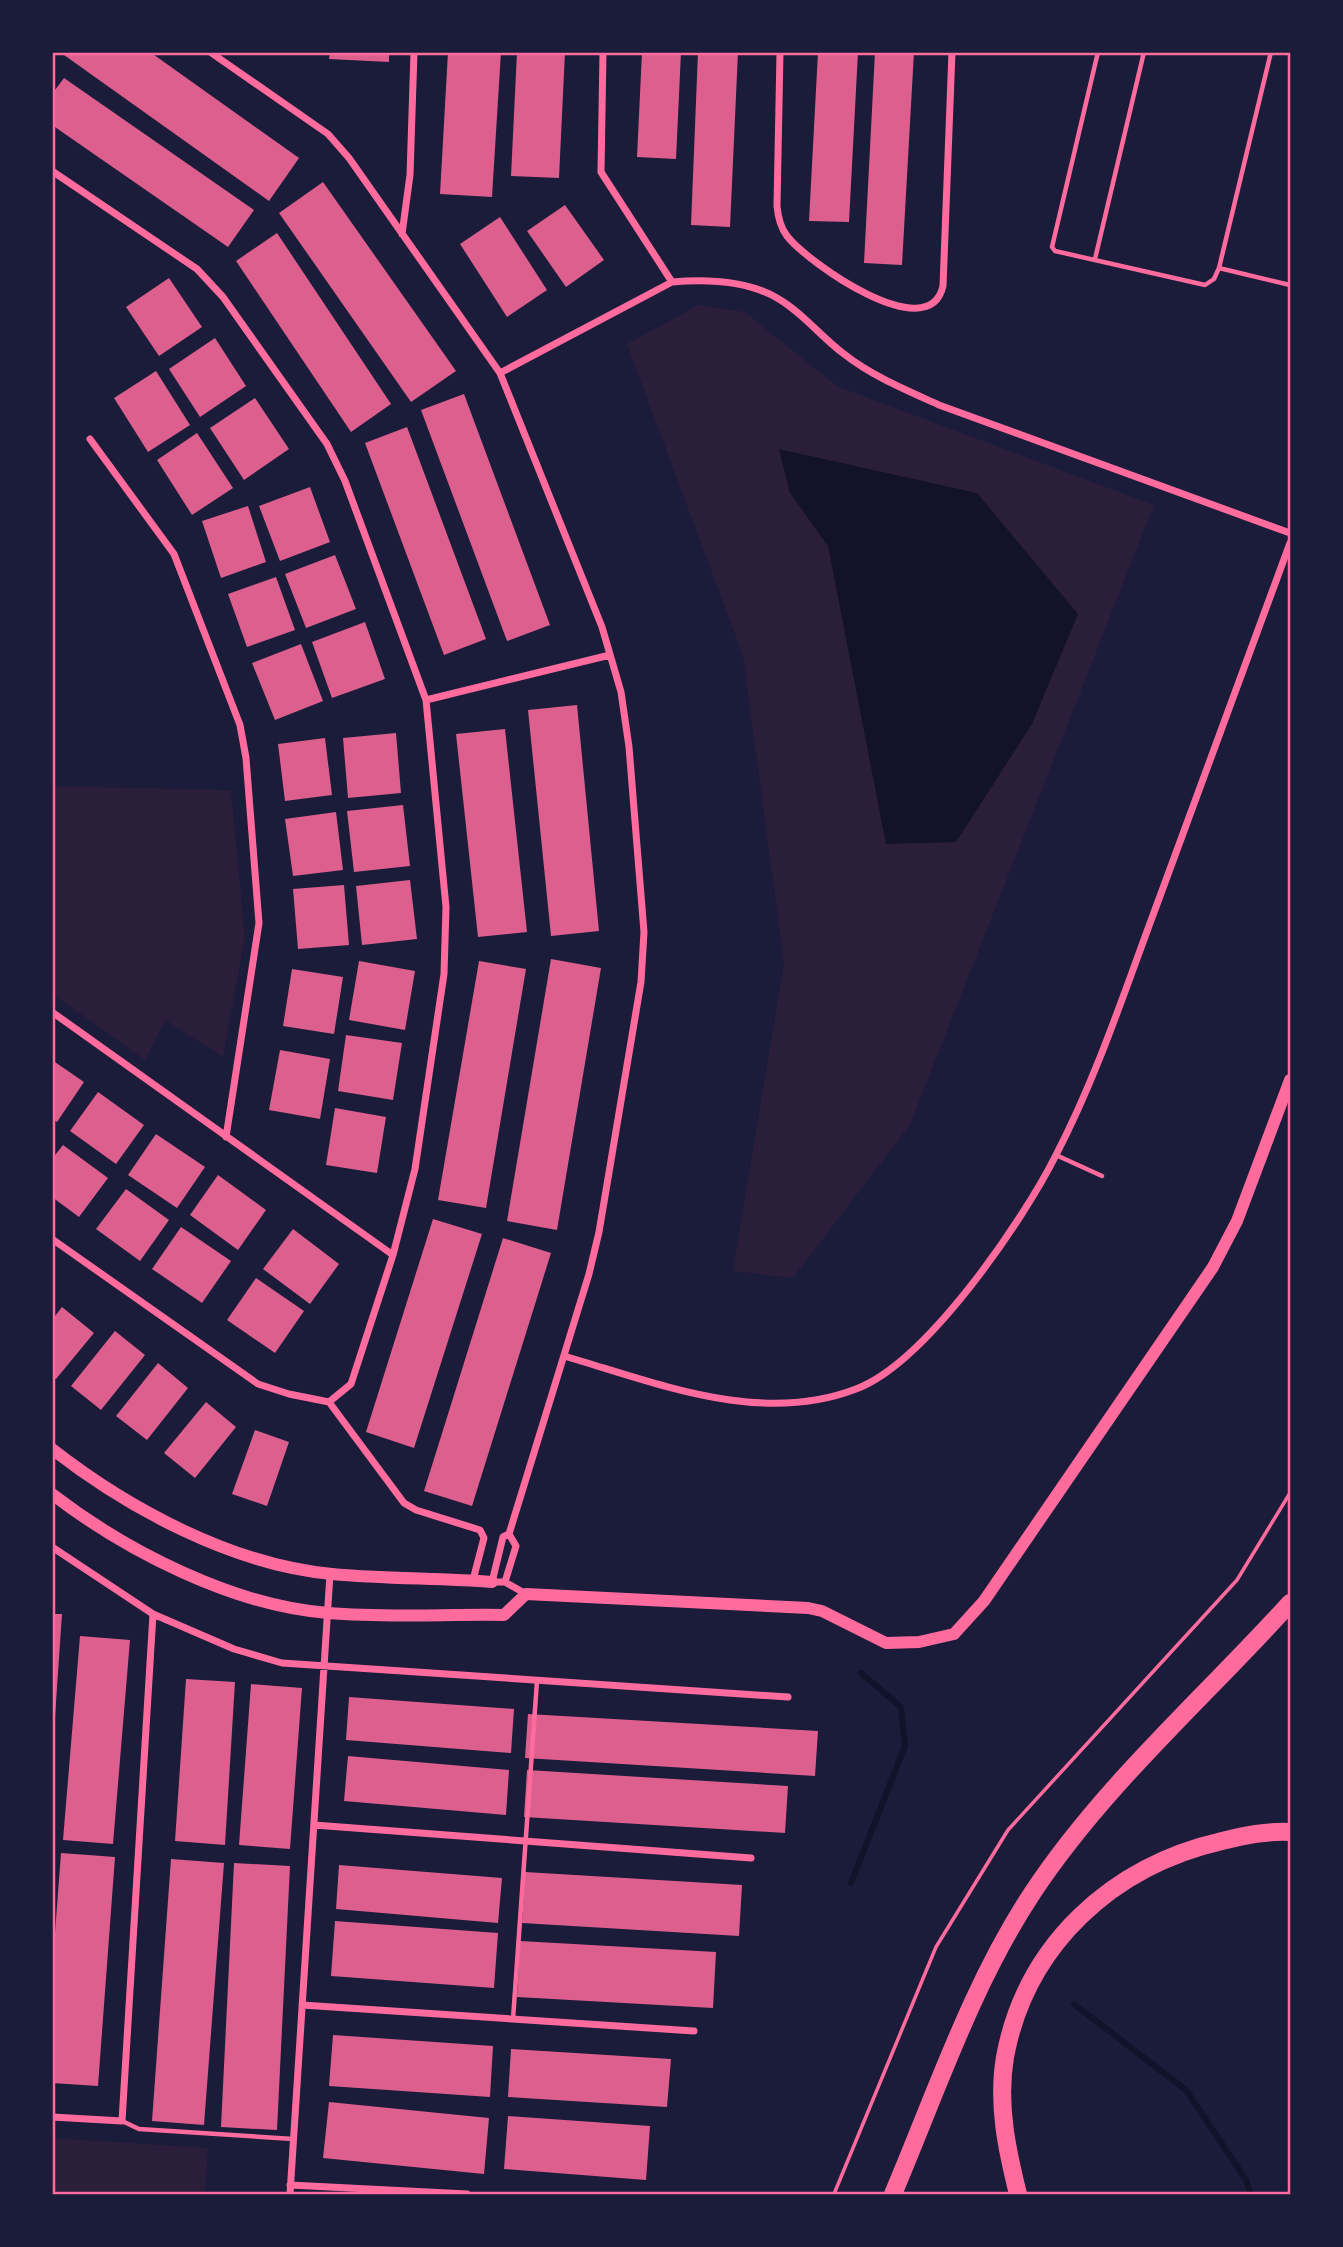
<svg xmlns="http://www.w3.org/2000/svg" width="1343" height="2247" font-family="Raleway,sans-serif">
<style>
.green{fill:#2a1e3b}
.water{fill:#12122b}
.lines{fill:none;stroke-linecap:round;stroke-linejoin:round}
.stream{stroke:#12122b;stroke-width:6}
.building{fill:#dd5f8e}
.path{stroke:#ff6b9d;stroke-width:3.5}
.service{stroke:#ff6b9d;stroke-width:4.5}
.minor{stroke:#ff6b9d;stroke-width:7}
.tertiary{stroke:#ff6b9d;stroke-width:12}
.motorway{stroke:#ff6b9d;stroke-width:18}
.neatline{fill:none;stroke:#ff6b9d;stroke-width:2.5}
</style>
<rect width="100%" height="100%" fill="#1b1b3a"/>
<!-- green -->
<path class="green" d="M699 305 745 312 837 386 1154 505 910 1125 793 1278 733 1271 784 963 743 656 627 344Z
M53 786 231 790 245 937 223 1057 165 1020 145 1060 53 994Z
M53 2138 208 2148 205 2194H53Z"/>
<!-- water -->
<path class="water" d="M779 449 977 493 1078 614 1032 724 956 842 886 844 828 546 790 493Z"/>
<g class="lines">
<!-- stream -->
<path class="stream" d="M851 1883 905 1746 901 1707 861 1673
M1074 2004 1186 2090 1246 2180 1251 2194"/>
</g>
<!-- building -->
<path class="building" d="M65 52H150L299 158 269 201 64 55Z
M330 52H389V62L329 59Z
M448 52H501L492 197 440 194Z
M517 52H565L559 178 511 176Z
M642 52H681L676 159 637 157Z
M698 52H738L730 227 691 225Z
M818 52H858L849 222 809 221Z
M875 52H914L902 265 864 263Z
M64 78 254 210 228 247 52 125V94Z
M323 182 456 371 411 402 279 213Z
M565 205 604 260 566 287 527 231Z
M500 217 547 290 507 317 460 244Z
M277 233 391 404 351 432 236 261Z
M169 278 202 327 159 356 126 307Z
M215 338 246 386 200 417 169 369Z
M156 371 190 425 148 452 114 398Z
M464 394 550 625 507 641 421 410Z
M255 398 289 449 244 480 210 428Z
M407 427 486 639 444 655 365 443Z
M197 433 233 488 192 515 157 460Z
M310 487 330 542 280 561 259 506Z
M248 506 266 562 221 578 202 521Z
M335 555 356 609 306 628 285 574Z
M276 577 295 630 247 647 228 594Z
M365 622 385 679 332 698 312 642Z
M301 644 323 701 275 720 252 663Z
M577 705 599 931 551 936 528 710Z
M505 729 527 932 478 937 456 734Z
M396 733 401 793 348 798 343 738Z
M325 738 332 795 285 801 278 744Z
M403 805 410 866 354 872 347 811Z
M336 812 343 870 293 876 285 819Z
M410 880 417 939 362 945 356 886Z
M344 885 349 945 298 949 293 889Z
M551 959 601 968 557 1230 507 1221Z
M359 961 415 971 405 1030 349 1020Z
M479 961 526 969 486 1208 438 1200Z
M292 969 343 977 334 1034 283 1026Z
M346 1035 402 1043 393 1100 338 1091Z
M280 1050 330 1059 320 1119 269 1110Z
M52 1060 84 1082 57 1122 52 1119Z
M98 1092 144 1125 116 1164 70 1131Z
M335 1108 386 1117 377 1173 326 1165Z
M156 1134 205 1167 177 1208 128 1175Z
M63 1145 108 1178 79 1217 52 1197V1159Z
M218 1175 266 1210 238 1250 190 1215Z
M126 1189 169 1220 140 1261 96 1229Z
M433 1219 482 1234 414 1448 366 1432Z
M181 1227 231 1261 202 1303 152 1269Z
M293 1229 339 1264 310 1304 263 1269Z
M503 1238 551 1253 472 1506 424 1491Z
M256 1278 304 1311 275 1353 227 1320Z
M62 1307 94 1333 56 1379 52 1376V1320Z
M115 1331 145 1355 101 1410 71 1386Z
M158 1363 188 1388 147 1440 116 1416Z
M206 1402 236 1427 195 1478 164 1453Z
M255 1430 289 1442 267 1506 232 1494Z
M52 1614H62L55 1717H52Z
M80 1636 130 1640 113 1844 63 1840Z
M186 1679 235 1682 225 1845 175 1841Z
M251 1684 302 1688 290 1849 239 1845Z
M349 1697 514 1709 511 1753 346 1740Z
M528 1714 818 1731 815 1776 525 1758Z
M348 1756 509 1770 506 1815 344 1801Z
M527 1770 788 1786 785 1833 524 1817Z
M61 1853 115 1857 98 2086 52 2083V1973Z
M171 1859 224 1863 204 2125 152 2121Z
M234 1863 290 1866 277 2130 221 2127Z
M339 1865 502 1878 498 1923 336 1909Z
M525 1872 742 1885 739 1936 522 1923Z
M335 1921 498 1933 494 1988 331 1976Z
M520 1941 716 1952 713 2008 517 1997Z
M333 2035 493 2046 490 2097 329 2086Z
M511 2049 671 2059 667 2107 508 2097Z
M329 2102 489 2118 484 2174 323 2158Z
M508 2116 650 2126 646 2180 504 2169Z"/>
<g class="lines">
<!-- path -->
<path class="path" d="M834 2194 936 1947 1008 1830 1237 1580 1290 1493"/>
<!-- service -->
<path class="service" d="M1098 52 1052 247 1055 251 1205 285 1214 279 1219 268 1271 52
M1095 259 1144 52
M1219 268 1290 285
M1056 1155 1102 1176
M513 2019 537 1681
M122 2121 139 2129 293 2139"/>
<!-- minor -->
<path class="minor" d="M210 52 328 134 349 158 500 373 602 627 621 692 629 747 644 932 641 982 599 1232 589 1274 509 1534
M603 52 601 172 672 282
M780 52 777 206C778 217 780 227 787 236 808 263 929 348 943 286L952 52
M52 171 197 269 223 297 327 444 345 481 426 700 446 907 444 974 415 1169 393 1255 351 1384 329 1402 289 1394 258 1384 52 1239
M402 234 410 175 414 52
M500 373 672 282C707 279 746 280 777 298 802 312 821 337 844 354 872 376 906 390 939 405L1290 533
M90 439 174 554 240 725 246 758 259 923 226 1137
M426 700 610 655
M52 1012 393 1255
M564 1356C657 1383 760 1426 856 1389 926 1363 1023 1221 1056 1155 1097 1076 1125 990 1156 907 1201 785 1246 664 1290 543
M329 1402 404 1503 416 1510 480 1530 484 1538 473 1580
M509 1534 503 1537 492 1582H505L526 1594
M52 1547 153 1614 234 1649 282 1663 788 1697
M505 1582 516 1546 509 1534
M314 1825 751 1858
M302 2005 694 2031
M52 2117 122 2121 153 1614
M290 2185 467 2194
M290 2194 330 1574"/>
<!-- tertiary -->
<path class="tertiary" d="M52 1449C129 1509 233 1565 332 1574 385 1579 439 1578 492 1582
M52 1494C126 1551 234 1606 328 1613 386 1618 446 1614 504 1615L526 1594 808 1608 822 1611 886 1643 919 1642 954 1634 984 1601 1213 1267 1237 1221 1290 1080"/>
<!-- motorway -->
<path class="motorway" d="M893 2194C936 2093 972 1984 1033 1892 1104 1785 1204 1698 1290 1603
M1018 2194C1007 2150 997 2104 1005 2057 1026 1944 1113 1866 1222 1841 1246 1835 1266 1831 1290 1832"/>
</g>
<!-- border -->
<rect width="1343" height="2247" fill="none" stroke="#1b1b3a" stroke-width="108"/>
<rect x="54" y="54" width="1235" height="2139" class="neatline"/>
</svg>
